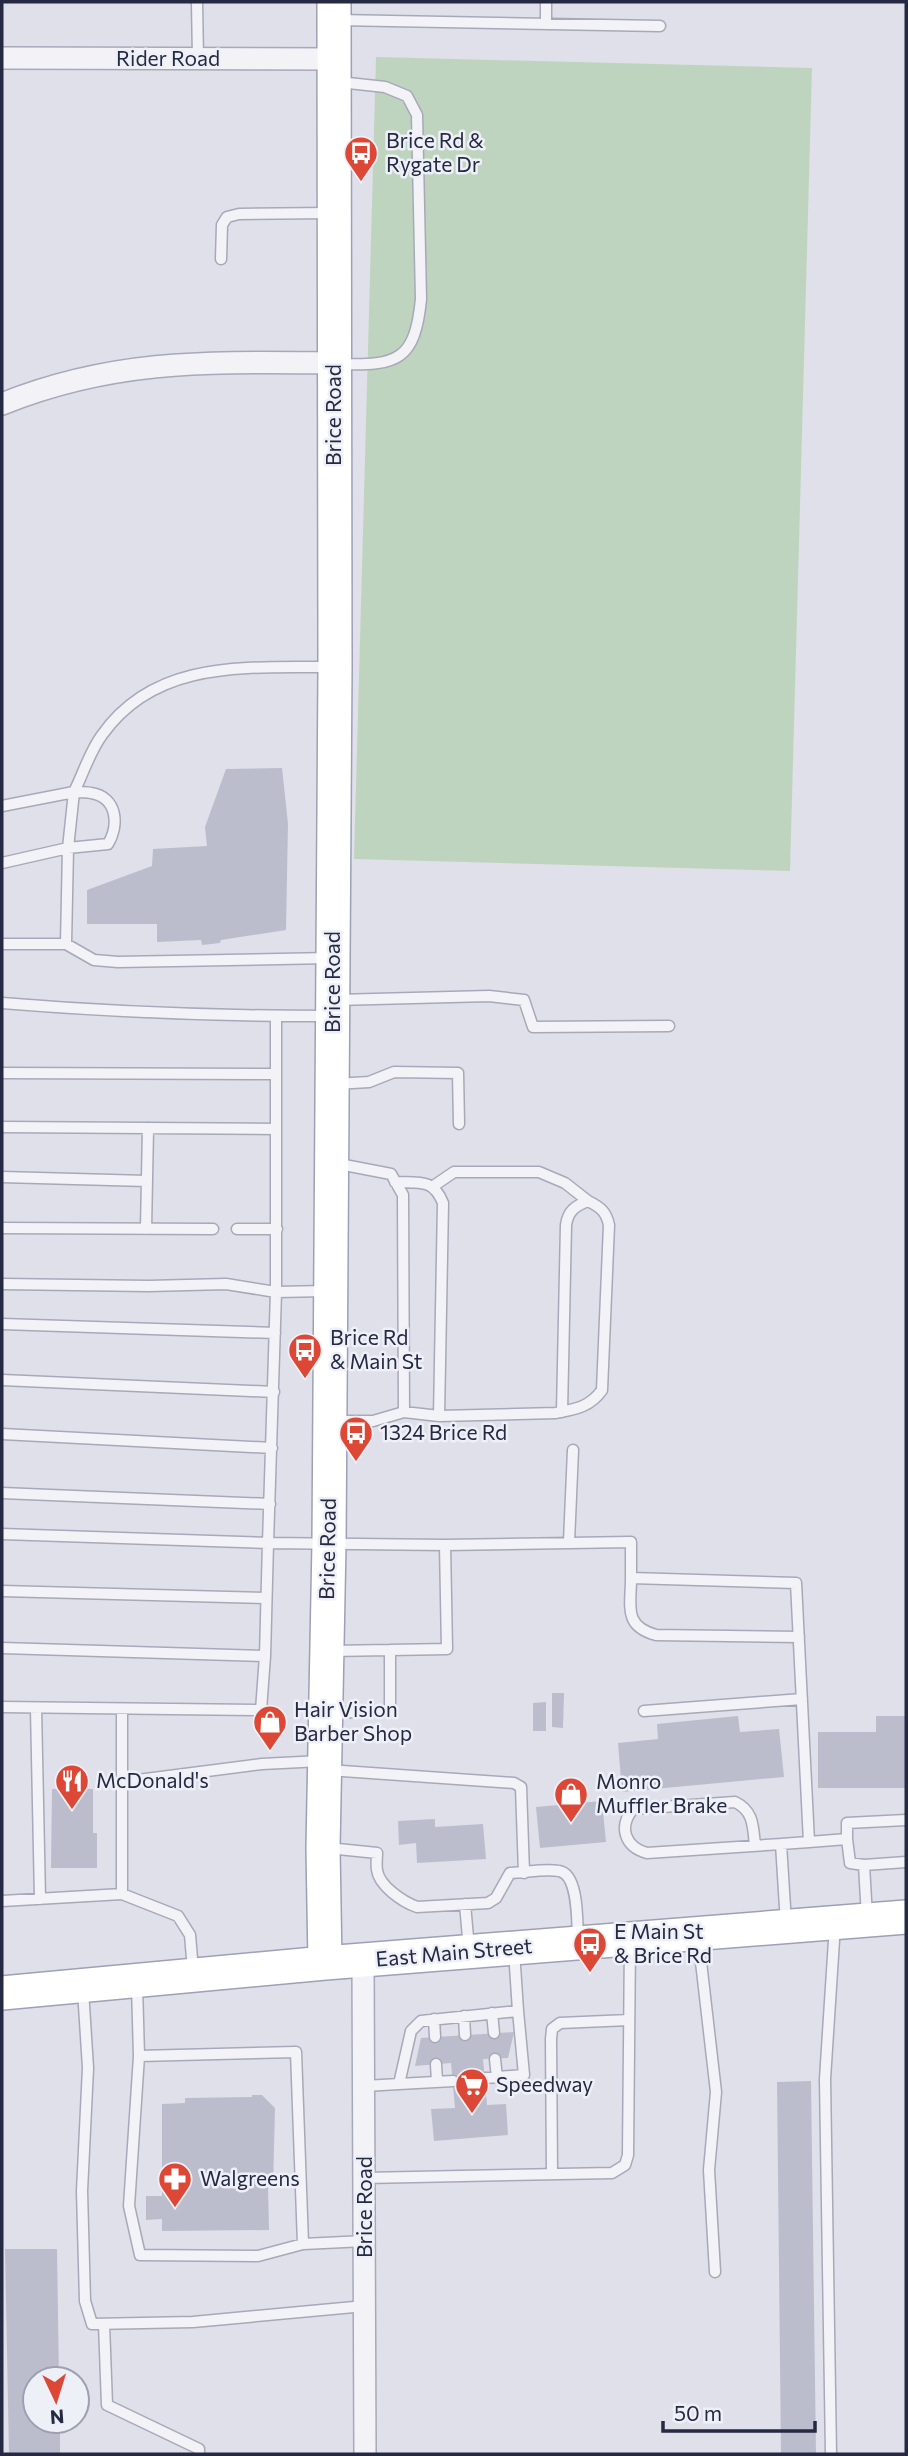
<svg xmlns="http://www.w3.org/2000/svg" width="908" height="2456" font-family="Commissioner,sans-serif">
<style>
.green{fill:#bfd4bf}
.building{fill:#bbbdcd}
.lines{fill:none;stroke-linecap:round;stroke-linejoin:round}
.service-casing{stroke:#a8a9b8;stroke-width:13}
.minor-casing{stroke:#a8a9b8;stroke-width:24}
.primary-casing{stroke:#9da0b7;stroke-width:36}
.service{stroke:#f2f2f7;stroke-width:10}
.minor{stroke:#f2f2f7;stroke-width:21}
.primary{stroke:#fff;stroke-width:33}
.labels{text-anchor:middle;stroke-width:5;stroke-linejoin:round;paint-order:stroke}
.street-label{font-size:21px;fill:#262942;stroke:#eef0f7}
.poi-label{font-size:21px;fill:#262942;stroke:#eef0f7;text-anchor:start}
</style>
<rect width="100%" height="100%" fill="#dfe0ea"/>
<!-- green -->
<path class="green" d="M376 57 812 68 790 871 354 859Z"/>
<!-- building -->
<path class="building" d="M282 768 288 824 286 930 221 940 220 943 202 945 201 940 157 942V924H87V890L152 866 153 849 207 846 205 827 226 769Z
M552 1693H564L563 1728 552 1727Z
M546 1702V1731H533V1703Z
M738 1716 740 1732 779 1729 784 1777 622 1792 618 1743 658 1739 657 1724Z
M876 1716H906V1788H818V1732H876Z
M52 1789H93V1833H97V1868H51Z
M602 1801 606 1842 540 1848 536 1807Z
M435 1819V1827L483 1824 486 1859 417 1863 416 1843 399 1845 398 1821Z
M514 2032 508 2058 483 2059 487 2105 506 2104 508 2135 434 2141 431 2109 455 2108 451 2063 415 2066 421 2038Z
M811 2081 816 2454H781L777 2082Z
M252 2095H262L275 2108 273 2186H268L269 2230 162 2231V2219L146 2220V2196H162V2104L185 2103V2098L252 2097Z
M5 2249H57L59 2379H35V2421H60V2454H9Z"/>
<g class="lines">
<!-- service casing -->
<g class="service-casing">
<path id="service" d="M197 2 198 59
M546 2V24
M337 20 660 26
M339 82 385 87 407 96 417 115 421 299C415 360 398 366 340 364
M221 259 222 225 227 217 239 214 331 213
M74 792C79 792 86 792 91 793 118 797 119 826 108 844L68 848Z
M2 806 74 792C83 774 90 751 102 735 156 658 249 668 332 667
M2 863 68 848 66 944
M2 944H66L94 960 118 962 330 958
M336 1000 489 996 524 1000 533 1027 669 1026
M2 1003C111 1012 218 1016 327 1016
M276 1016V1292L326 1291
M2 1073 276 1074
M335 1084 369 1082 394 1072 458 1073 459 1124
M2 1127 276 1129
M334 1163 391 1174 403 1195 404 1412 373 1421H334
M2 1177 147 1181
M395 1182C419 1183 433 1178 443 1203L439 1416
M432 1187 454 1172H539L565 1183 588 1201
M2 1228 213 1229
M146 1229 148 1128
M237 1229H277
M2 1284 149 1286 226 1284 276 1292 268 1543 445 1545 631 1542V1578L796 1583 809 1842 781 1844 786 1923
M2 1324 275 1333
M2 1380 274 1392
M404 1412 439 1416 556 1413C576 1409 590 1407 602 1390L609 1225C606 1211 600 1207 588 1201 575 1206 568 1211 566 1225L562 1412
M2 1434 272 1448
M2 1493 270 1504
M2 1534 268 1543 265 1656 2 1648
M569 1542 573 1450
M631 1578C631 1606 623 1626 656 1635L799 1637
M2 1591 266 1598
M330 1651 390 1650
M2 1707 261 1710 265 1656
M36 1708 40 1899
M644 1711 802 1699
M328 1713 390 1711V1650L447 1649 445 1545
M328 1770 514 1783 521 1787 524 1873
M122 1782 262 1764 321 1761
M847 1839 850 1863 864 1865 867 1917
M809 1842 847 1839V1823L906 1820
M755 1846C753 1827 754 1811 735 1802L633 1809C618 1827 625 1847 647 1853L781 1844
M328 1848 377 1853C377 1858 376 1865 377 1870 379 1886 403 1902 417 1907L488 1903 496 1898 510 1873C525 1873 544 1868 559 1871 579 1874 577 1923 578 1940
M864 1865 906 1862
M122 1894V1709
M2 1901 122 1894 178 1916 190 1935 193 1970
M465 1904 469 1949
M698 1936 716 2092 709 2170 715 2272
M137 1986 139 2056 129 2206 140 2255 258 2256 303 2244 365 2241
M83 1990 88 2068 82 2191 85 2301 92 2324 193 2322 365 2306
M492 2013 494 2033
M464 2016 465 2035
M434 2019 435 2037
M139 2056 296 2052 303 2244
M495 2059 497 2078
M436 2064 437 2082
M485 2078 524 2075 518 2011
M399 2084 453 2081
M365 2086 399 2084 411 2031 421 2021 518 2011 514 1951
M552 2174 551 2039 552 2029 560 2023 629 2020
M365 2178 612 2173 625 2165 628 2155 630 1941
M104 2324 107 2405 199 2449V2454
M831 2454 825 2079 835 1925"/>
</g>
<!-- minor casing -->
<g class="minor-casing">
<path id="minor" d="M2 58 334 59
M2 404C116 358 214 362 334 363
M363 1960 365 2454"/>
</g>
<!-- primary casing -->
<g class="primary-casing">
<path id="primary" d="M325 1963 323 1848 329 1543 335 667 334 2
M2 1993 325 1963 906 1917"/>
</g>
<!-- service -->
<use href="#service" class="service"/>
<!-- minor -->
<use href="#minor" class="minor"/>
<!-- primary -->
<use href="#primary" class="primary"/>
</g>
<!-- icons -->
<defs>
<g id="bus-pin" transform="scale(1.75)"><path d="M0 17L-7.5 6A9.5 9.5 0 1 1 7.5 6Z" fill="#dd4836" stroke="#eef0f7"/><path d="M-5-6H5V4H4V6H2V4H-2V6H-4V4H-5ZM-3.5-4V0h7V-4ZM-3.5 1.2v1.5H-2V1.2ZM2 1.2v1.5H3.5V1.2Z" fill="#fff"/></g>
<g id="shop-pin" transform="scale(1.75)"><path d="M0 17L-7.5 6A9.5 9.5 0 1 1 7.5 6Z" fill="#dd4836" stroke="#eef0f7"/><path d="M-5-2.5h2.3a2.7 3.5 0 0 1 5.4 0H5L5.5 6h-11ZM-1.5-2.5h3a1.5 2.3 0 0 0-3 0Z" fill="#fff"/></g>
<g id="restaurant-pin" transform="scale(1.75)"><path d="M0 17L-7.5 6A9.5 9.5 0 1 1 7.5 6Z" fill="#dd4836" stroke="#eef0f7"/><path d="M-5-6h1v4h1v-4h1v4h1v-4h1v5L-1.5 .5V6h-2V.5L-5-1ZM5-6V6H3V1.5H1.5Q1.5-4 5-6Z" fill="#fff"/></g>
<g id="supermarket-pin" transform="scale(1.75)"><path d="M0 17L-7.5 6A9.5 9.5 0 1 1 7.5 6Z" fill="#dd4836" stroke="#eef0f7"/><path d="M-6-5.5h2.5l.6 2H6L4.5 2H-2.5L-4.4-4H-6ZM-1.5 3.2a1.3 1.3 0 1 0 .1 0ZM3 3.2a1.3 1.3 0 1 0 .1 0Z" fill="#fff"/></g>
<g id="pharmacy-pin" transform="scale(1.75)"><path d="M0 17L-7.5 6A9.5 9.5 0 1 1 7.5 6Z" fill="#dd4836" stroke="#eef0f7"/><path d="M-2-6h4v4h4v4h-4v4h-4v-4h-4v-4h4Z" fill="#fff"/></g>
</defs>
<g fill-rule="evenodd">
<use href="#bus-pin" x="361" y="153"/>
<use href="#bus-pin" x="305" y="1350"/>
<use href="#bus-pin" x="356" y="1433"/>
<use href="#shop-pin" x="270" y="1722"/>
<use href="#restaurant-pin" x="72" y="1781"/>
<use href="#shop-pin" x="571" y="1794"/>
<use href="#bus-pin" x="590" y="1944"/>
<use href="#supermarket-pin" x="472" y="2085"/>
<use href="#pharmacy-pin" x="175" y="2179"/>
</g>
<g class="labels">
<!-- street labels -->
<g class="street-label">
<text x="168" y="66">Rider Road</text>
<text transform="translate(334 415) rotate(-90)" y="7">Brice Road</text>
<text transform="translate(333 982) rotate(-90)" y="7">Brice Road</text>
<text transform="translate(328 1549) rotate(-89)" y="7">Brice Road</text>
<text transform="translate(454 1953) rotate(-5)" y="7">East Main Street</text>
<text transform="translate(365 2207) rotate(-90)" y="7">Brice Road</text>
</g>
<!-- poi labels -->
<g class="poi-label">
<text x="386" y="148">Brice Rd &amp;<tspan x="386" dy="24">Rygate Dr</tspan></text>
<text x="330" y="1345">Brice Rd<tspan x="330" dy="24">&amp; Main St</tspan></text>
<text x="380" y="1440">1324 Brice Rd</text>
<text x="294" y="1717">Hair Vision<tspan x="294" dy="24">Barber Shop</tspan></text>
<text x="96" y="1788">McDonald's</text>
<text x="596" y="1789">Monro<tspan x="596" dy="24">Muffler Brake</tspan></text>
<text x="614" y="1939">E Main St<tspan x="614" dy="24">&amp; Brice Rd</tspan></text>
<text x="496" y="2092">Speedway</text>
<text x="200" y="2186">Walgreens</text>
</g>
</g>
<!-- border -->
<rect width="908" height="2456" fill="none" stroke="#262942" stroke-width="7"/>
<!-- north arrow -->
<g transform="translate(56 2400) rotate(176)"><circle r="33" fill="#eef0f7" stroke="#9ea0af" stroke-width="2"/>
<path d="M0-5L12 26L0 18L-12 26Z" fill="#dd4836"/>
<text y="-10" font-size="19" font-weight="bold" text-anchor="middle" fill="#262942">N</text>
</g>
<!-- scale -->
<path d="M663 2421v10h152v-10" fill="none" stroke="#262942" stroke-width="3.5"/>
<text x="674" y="2421" font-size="21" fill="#262942" stroke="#eef0f7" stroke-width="5" paint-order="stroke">50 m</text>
</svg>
